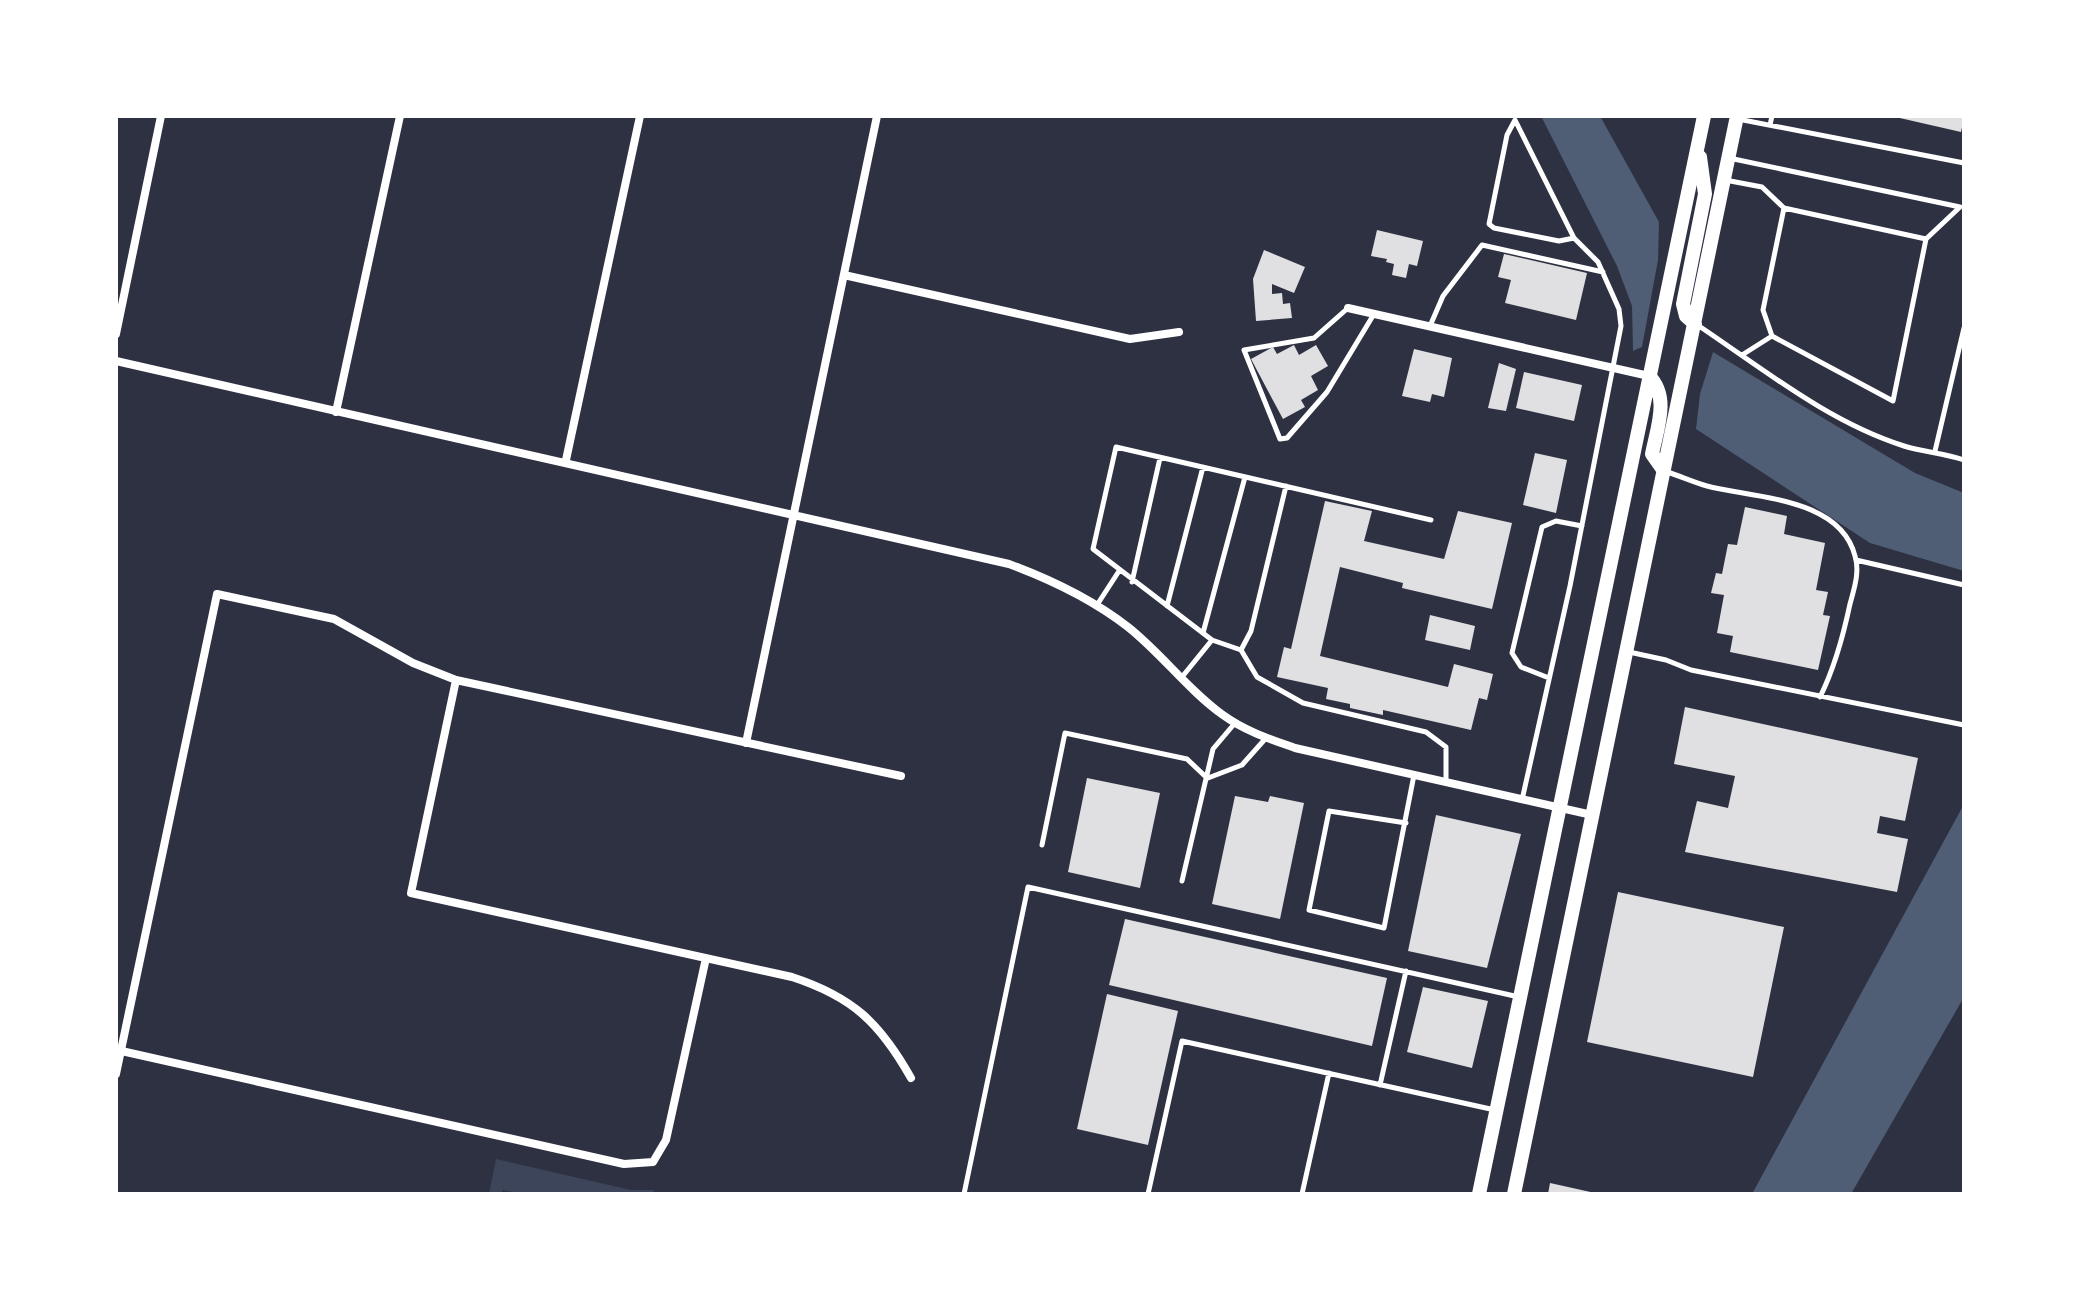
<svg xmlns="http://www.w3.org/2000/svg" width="2080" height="1310" font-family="Ubuntu,sans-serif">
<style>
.green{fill:#3c4559}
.water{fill:#4f5d75}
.building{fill:#e0e0e3}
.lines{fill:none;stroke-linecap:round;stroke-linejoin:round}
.service{stroke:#fff;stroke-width:5}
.minor{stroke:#fff;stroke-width:8}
.secondary{stroke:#fff;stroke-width:14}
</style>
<rect width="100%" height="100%" fill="#2d3142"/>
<!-- green -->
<path class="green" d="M496 1159 631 1190H654L653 1194H523L503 1190 501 1194H489Z"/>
<!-- water -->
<path class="water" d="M1541 116H1600L1659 222 1658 260 1642 347 1633 351 1632 306 1617 266Z
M1713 352 1915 473 1964 493V571L1870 543 1696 429 1700 394Z
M1964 804V997L1851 1194H1752Z"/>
<!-- building -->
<path class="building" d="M1891 116H1964V118L1961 132Z
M1377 230 1423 241 1417 266 1409 264 1406 278 1392 275 1394 264 1386 262 1387 259 1371 256Z
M1264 250 1305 267 1294 293 1272 284V294L1282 293 1283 304 1290 303 1292 318 1256 321 1253 279Z
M1504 254 1587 273 1576 320 1505 303 1511 280 1498 277Z
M1294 345 1299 355 1316 345 1328 366 1311 376 1318 390 1301 400 1305 407 1283 419 1251 359 1273 347 1277 354Z
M1414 349 1452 358 1444 397 1432 394 1430 402 1402 396Z
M1499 363 1516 369 1506 411 1488 408Z
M1524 372 1582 385 1574 421 1516 408Z
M1535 453 1567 460 1556 513 1523 505Z
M1325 501 1372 511 1364 541 1444 559 1458 511 1512 523 1492 609 1402 588 1403 583 1340 567 1320 656 1448 687 1454 664 1493 674 1487 700 1479 698 1471 730 1383 710V715L1350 708V704L1326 699 1328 688 1277 677 1284 647 1291 649Z
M1745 507 1787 516 1784 534 1825 543 1816 590 1828 592 1823 615 1830 616 1818 670 1730 652 1733 636 1717 633 1724 595 1711 593 1716 573 1722 574 1728 544 1737 545Z
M1430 615 1475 626 1470 650 1425 640Z
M1685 707 1918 758 1905 821 1880 816 1877 833 1908 839 1897 892 1685 852 1697 801 1728 808 1735 776 1674 764Z
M1087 778 1160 793 1140 888 1068 872Z
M1235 796 1268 802 1270 796 1304 803 1280 919 1212 904Z
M1436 815 1521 834 1487 968 1408 951Z
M1618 892 1784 927 1753 1077 1587 1042Z
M1125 919 1387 978 1372 1046 1109 985Z
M1423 987 1488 1001 1472 1068 1407 1052Z
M1107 994 1178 1011 1148 1145 1077 1129Z
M1550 1183 1595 1193V1194H1548Z"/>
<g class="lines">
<!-- service -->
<path class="service" d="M1738 119 1964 163
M1770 125 1772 116
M1729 158 1960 207 1926 239 1893 401 1772 336 1763 310 1784 208 1926 239
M1725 180 1762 187 1784 208
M1348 308 1314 338 1244 350 1280 439 1287 438 1327 392 1374 314
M1696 324C1762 368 1828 422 1904 446 1923 452 1944 453 1964 460
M1430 326 1443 296 1482 245 1603 272
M1742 355 1772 336
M1935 451 1964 328
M1667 472C1680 476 1693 482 1707 486 1753 498 1840 497 1855 556 1860 572 1854 589 1850 604 1843 637 1835 667 1820 697
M1431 520 1116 447 1093 549 1212 640 1241 650 1257 677 1303 703 1426 732 1446 747V781
M1856 560 1964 585
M1132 582 1160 458
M1097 605 1119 571
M1167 606 1203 467
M1203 633 1245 477
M1241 650 1251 631 1286 486
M1629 652 1666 660 1691 670 1964 725
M1182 677 1212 640
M1549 678 1521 667 1512 653 1542 527 1556 521 1582 526
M1208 778 1242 765 1266 738
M1522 800 1570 586 1621 326 1619 309 1598 262 1574 238 1515 120 1507 135 1489 224 1494 228 1559 241 1574 238
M1406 823 1329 811 1309 910 1384 928 1414 775
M1042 845 1065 733 1187 759 1207 778
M1182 881 1213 749 1235 723
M1380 1085 1406 971
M964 1194 1028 887 1519 997
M1148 1194 1182 1041 1495 1110
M1302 1194 1329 1073"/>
<!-- minor -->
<path class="minor" d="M844 275 1130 339 1179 332
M1348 308 1649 376
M116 334 161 116
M116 361 1009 564C1052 580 1092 599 1128 627 1162 654 1188 690 1223 715 1245 731 1270 739 1295 748L1592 815
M336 412 400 116
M566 460 640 116
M456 680 411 893 792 977C853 997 880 1023 911 1078
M746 743 877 116
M117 1050 624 1164 653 1162 666 1140 706 958
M116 1074 217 594 334 619 413 663 456 680 901 776"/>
<!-- secondary -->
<path class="secondary" d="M1695 324 1686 316 1683 304 1705 194 1700 157
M1649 376C1670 397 1657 428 1652 454L1664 471
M1479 1194 1704 116
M1514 1194 1737 116"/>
</g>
<!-- border -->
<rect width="2080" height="1310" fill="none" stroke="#ffffff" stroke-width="236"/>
</svg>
